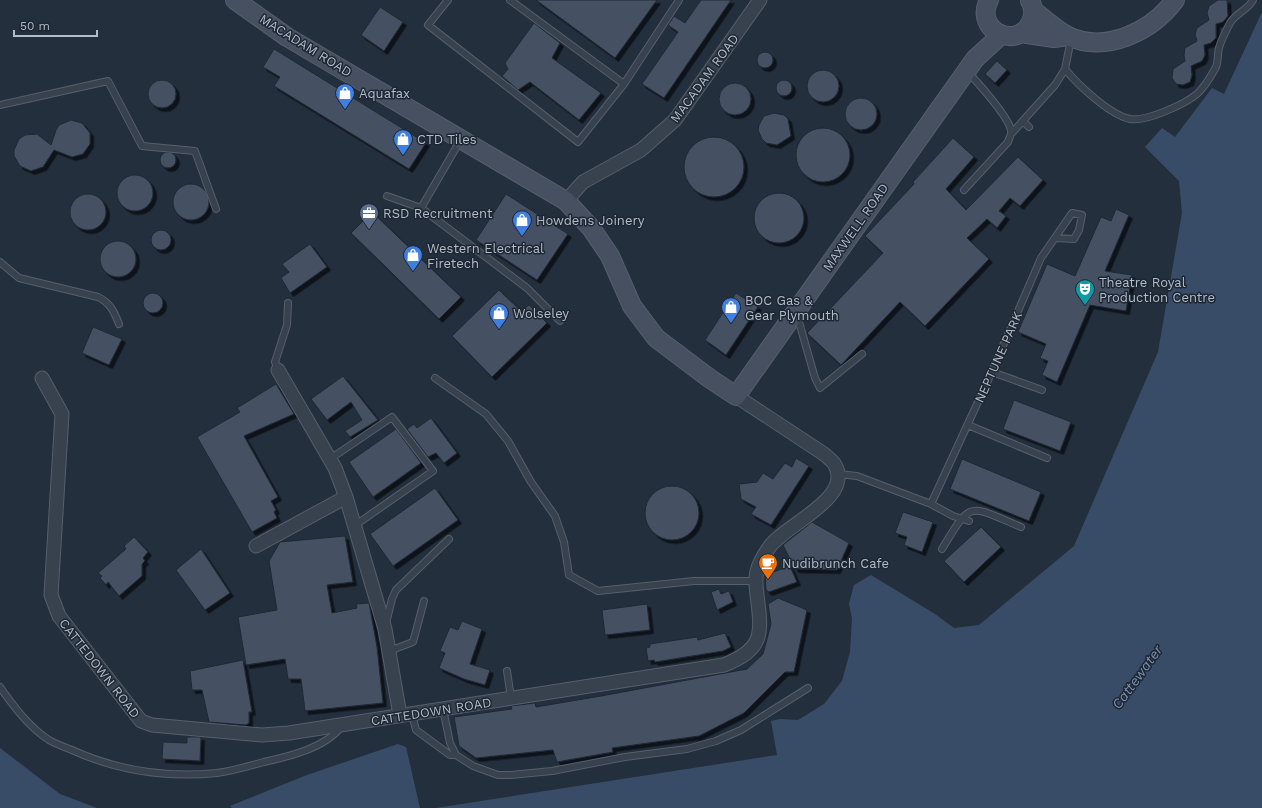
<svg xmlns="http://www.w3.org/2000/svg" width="1262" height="808" font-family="'Work Sans',sans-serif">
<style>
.water{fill:#394c67}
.building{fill:#455162;stroke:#1f2835;filter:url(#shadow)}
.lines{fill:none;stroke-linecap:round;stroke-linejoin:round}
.lane-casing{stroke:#565f6c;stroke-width:8}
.street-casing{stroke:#565f6c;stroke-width:15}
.secondary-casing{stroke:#565f6c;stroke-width:20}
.lane{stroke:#38414e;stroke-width:6}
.street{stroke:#38414e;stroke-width:13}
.secondary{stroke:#465061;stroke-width:18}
.labels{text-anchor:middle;stroke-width:3;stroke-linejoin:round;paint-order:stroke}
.street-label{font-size:13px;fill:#b4bcc9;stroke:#1d2633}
.poi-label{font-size:13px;fill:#b4bcc9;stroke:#1d2633;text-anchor:start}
.water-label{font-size:14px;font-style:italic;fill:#7c92b1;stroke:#1d2633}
</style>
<defs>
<filter id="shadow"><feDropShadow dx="3.5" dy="3.5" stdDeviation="0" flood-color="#0009"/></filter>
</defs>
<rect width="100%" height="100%" fill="#242f3e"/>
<!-- water -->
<path class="water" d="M1262 12V808H436L777 755 771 721 780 719 798 720 824 704 842 681 850 652 852 618 849 604 854 585 871 575 935 614 954 628 979 625 1074 546 1158 352 1182 213 1179 181 1145 147 1162 128 1175 137 1212 88 1224 94Z
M398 744 406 747 420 808H232L230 806 307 775Z
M0 748 60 794 97 808H0Z"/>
<!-- building -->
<path class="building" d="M536 0H657L615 58Z
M701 0H731L664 98 642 84 678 32 668 25 674 16 685 23Z
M1218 0H1227L1228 16 1223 22 1216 24V38L1211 43 1204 45 1205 55 1202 61 1191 66 1192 75 1190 82 1183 85 1176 84 1172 78 1173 69 1185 61 1184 55 1185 48 1197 41 1195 34 1197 28 1209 20 1207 13 1209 6Z
M380 7 403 22 384 51 361 35Z
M534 23 560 43 552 58 601 93 579 120 530 82 518 90 502 76 508 69 505 63Z
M274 49 426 143 409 169 274 86 280 77 263 67Z
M757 60a8 8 0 1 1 16 0a8 8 0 1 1-16 0Z
M997 61 1007 70 995 83 985 74Z
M807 86a16 16 0 1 1 32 0a16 16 0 1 1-32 0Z
M148 94a14 14 0 1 1 28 0a14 14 0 1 1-28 0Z
M776 88a8 8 0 1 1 16 0a8 8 0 1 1-16 0Z
M719 99a16 16 0 1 1 32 0a16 16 0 1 1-32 0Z
M845 114a16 16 0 1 1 32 0a16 16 0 1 1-32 0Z
M774 113 784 115 788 119 791 136 777 145 766 143 762 139 758 130 759 125 764 116Z
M71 120 82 123 90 133V144L83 154 72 157 54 150 43 167 31 171 20 166 14 156V150L19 139 25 135 37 134 51 145 56 130 59 125Z
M796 155a27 27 0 1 1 54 0a27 27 0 1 1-54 0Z
M684 167a30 30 0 1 1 60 0a30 30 0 1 1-60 0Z
M953 138 974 157 946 189 966 210 1018 157 1043 180 1020 206 1010 198 999 211 1006 216 997 228 987 219 967 238 989 259 925 326 900 302 841 365 807 333 883 253 865 236 914 184 913 182Z
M160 160a8 8 0 1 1 16 0a8 8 0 1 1-16 0Z
M117 193a18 18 0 1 1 36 0a18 18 0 1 1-36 0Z
M173 202a18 18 0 1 1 36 0a18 18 0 1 1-36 0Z
M754 218a25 25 0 1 1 50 0a25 25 0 1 1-50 0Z
M70 212a18 18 0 1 1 36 0a18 18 0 1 1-36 0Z
M506 194 568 234 537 280 476 240Z
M1116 209 1129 215 1105 271 1132 275 1126 311 1090 305 1057 382 1042 375 1048 361 1040 358 1046 344 1018 332 1047 264 1075 276 1101 217 1111 221Z
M372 212 461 297 439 319 351 233Z
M151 240a10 10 0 1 1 20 0a10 10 0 1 1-20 0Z
M100 259a18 18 0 1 1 36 0a18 18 0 1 1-36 0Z
M310 244 327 267 290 293 281 278 289 272 282 264Z
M499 290 521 311 529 305 547 323 492 377 452 336Z
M143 303a10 10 0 1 1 20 0a10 10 0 1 1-20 0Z
M736 293 758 307 726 355 705 340Z
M93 327 122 339 109 365 82 353Z
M343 376 378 420 350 437 345 431 362 420 351 402 327 420 311 399Z
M276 384 294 414 244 436 278 497 271 501 276 510 274 512 277 518 252 532 197 437 240 412 237 408Z
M1014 400 1071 422 1060 451 1003 429Z
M431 418 457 453 444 463 436 453 428 457 407 429 414 424 417 428Z
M396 429 421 463 373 497 349 462Z
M796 458 809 466 771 525 751 514 756 507 741 499 739 484 757 482 763 473 773 479 785 463 792 467Z
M962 459 1041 492 1029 521 950 489Z
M645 513a27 27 0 1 1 54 0a27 27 0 1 1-54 0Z
M435 488 458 520 393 566 370 534Z
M903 512 933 522 922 552 904 545 907 537 895 533Z
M812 522 849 543 837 570 795 569 783 545Z
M981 527 1001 547 964 582 944 561Z
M345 536 353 582 327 585 332 613 357 608 356 604 369 603 377 647 383 703 305 711 301 679H288L285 659 246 665 238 617 277 610 269 561 280 542Z
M134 537 148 552 143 558 145 561 142 564V576L119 596 108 582 106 585 100 578 102 576 98 573 126 549 124 546Z
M201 549 230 593 205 610 176 570Z
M790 566 797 582 769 592 766 590 765 575Z
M719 589 721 594 729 591 733 602 717 610 711 592Z
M778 598 807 610 794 672H785L744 713 699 736 612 748 613 752 557 762 553 750 476 758 459 746 454 717 512 709 511 706 535 703 536 707 601 696 747 669 763 654 771 624 768 604Z
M647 604 650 630 605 635 602 610Z
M462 621 482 629 470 664 490 670 485 685 464 679 439 668 445 653 440 651 450 627 458 630Z
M725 633 731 647 723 651 655 662 654 660 648 661 646 648 650 647V644L697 637 698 640Z
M243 660 252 712H249V723L246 725 209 722 202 690H192L190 671Z
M187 737H201L200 761 162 759 163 742 187 743Z"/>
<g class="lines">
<!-- lane casing -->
<g class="lane-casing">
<path id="lane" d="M448 0 428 25 578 142 624 84 679 0
M510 0 624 84
M1071 39 1065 69C1078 85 1110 115 1130 119 1146 122 1185 104 1197 94 1204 88 1211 76 1215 69 1219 62 1217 55 1219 48 1221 40 1226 31 1230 23 1236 13 1248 10 1253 0
M0 105 108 81 142 146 195 151 216 209
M1023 121 1029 127
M1012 133 1055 85 1065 69
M460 141 421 208 527 288 560 321
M964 190 1008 142C1009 138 1012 135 1011 130 1008 116 978 83 968 72
M387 196 421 208
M0 262 19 278 98 297C110 303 114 311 119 324
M797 315 815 378 820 388 862 354
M278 370 275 362 287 325 288 303
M992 372 1042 390
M435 378 486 414 508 441 531 482 555 516 564 542 569 575 598 591 694 581H756
M968 425 1047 458
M330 459 392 417 433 471 354 526
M838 474 857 476 931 504 989 378 1041 258 1072 213 1082 215 1079 230 1074 239 1055 238
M931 504 953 516 969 521
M942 549C972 499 968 505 1021 527
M386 623 392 599 396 590 449 539
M389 651 413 642 424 601
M507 671 511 698
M0 687C14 707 29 727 49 740 56 744 64 747 72 750 118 771 166 778 217 773 233 771 249 766 264 762 291 756 325 748 342 726
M443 709 450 743 456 755 473 766 498 775H511L552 771 625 757 687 749 716 741 741 730 808 688
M412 714 416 730 450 755H456"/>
</g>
<!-- street casing -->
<g class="street-casing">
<path id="street" d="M566 201 583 182 641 150 675 120 760 0
M278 370 335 468 346 497 385 629 400 715
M42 378 62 414 51 595 59 616 141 721 152 725 262 735 289 733 724 665C764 649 762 634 757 595 756 587 755 578 757 571 759 563 764 555 768 549 783 525 854 499 835 465 833 461 827 457 824 454L736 396
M256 546 346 497"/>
</g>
<!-- secondary casing -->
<g class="secondary-casing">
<path id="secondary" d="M235 0 287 37 566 201 591 228 610 256 632 306 656 338 709 378 736 396 975 59 1001 35
M989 0C973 31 1018 51 1031 22 1034 15 1034 7 1030 1
M1033 10C1044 19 1056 30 1068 36 1106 54 1152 31 1175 0
M1021 33 1054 38 1068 36"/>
</g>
<!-- lane -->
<use href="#lane" class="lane"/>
<!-- street -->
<use href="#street" class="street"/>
<!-- secondary -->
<use href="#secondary" class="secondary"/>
</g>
<!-- icons -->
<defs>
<g id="shop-pin" transform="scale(1)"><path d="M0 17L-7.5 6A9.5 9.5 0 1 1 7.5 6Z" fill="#3f7fe0" stroke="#1d2633"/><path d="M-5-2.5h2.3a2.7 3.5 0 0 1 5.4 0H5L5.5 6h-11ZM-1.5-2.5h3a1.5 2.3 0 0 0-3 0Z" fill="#fff"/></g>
<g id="office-pin" transform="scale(1)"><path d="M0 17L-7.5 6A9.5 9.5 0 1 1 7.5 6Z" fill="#5c6f8a" stroke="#1d2633"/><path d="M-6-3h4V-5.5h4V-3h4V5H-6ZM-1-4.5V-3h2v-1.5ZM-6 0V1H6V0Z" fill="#fff"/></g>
<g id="theatre-pin" transform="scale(1)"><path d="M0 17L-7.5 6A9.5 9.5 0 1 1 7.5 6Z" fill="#0f9aa8" stroke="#1d2633"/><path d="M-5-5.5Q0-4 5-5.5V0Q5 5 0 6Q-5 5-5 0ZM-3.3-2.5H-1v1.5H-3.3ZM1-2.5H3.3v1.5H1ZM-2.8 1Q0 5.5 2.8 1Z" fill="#fff"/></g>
<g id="cafe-pin" transform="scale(1)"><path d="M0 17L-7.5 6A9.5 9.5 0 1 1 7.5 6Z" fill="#e8710a" stroke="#1d2633"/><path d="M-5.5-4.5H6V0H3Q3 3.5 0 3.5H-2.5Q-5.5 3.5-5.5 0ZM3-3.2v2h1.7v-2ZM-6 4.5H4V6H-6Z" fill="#fff"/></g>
</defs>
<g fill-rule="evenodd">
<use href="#shop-pin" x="345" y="93"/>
<use href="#shop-pin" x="403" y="139"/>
<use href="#office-pin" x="369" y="213"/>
<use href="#shop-pin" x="522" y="220"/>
<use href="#shop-pin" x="413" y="255"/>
<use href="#theatre-pin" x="1085" y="289"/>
<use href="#shop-pin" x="731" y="307"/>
<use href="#shop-pin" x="499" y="313"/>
<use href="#cafe-pin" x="768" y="563"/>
</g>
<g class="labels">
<!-- street labels -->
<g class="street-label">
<text transform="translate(306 45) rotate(32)" y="5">MACADAM ROAD</text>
<text transform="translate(704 78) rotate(-54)" y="5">MACADAM ROAD</text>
<text transform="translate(855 227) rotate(-55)" y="5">MAXWELL ROAD</text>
<text transform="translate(998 357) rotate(-66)" y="5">NEPTUNE PARK</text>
<text transform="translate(100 668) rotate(52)" y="5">CATTEDOWN ROAD</text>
<text transform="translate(431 711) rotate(-9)" y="5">CATTEDOWN ROAD</text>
</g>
<!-- poi labels -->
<g class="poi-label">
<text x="359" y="98">Aquafax</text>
<text x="417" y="144">CTD Tiles</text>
<text x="383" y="218">RSD Recruitment</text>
<text x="536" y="225">Howdens Joinery</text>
<text x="427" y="253">Western Electrical<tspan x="427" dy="15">Firetech</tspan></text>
<text x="1099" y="287">Theatre Royal<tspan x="1099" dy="15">Production Centre</tspan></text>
<text x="745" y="305">BOC Gas &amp;<tspan x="745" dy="15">Gear Plymouth</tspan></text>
<text x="513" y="318">Wolseley</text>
<text x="782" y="568">Nudibrunch Cafe</text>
</g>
<!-- water labels -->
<g class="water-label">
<text transform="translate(1137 677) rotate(-54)" y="5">Cattewater</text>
</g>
</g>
<!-- scale -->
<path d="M14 30v6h83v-6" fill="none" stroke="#b4bcc9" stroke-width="2"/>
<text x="20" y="30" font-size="12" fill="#b4bcc9" stroke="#1d2633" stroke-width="3" paint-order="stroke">50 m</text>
</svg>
